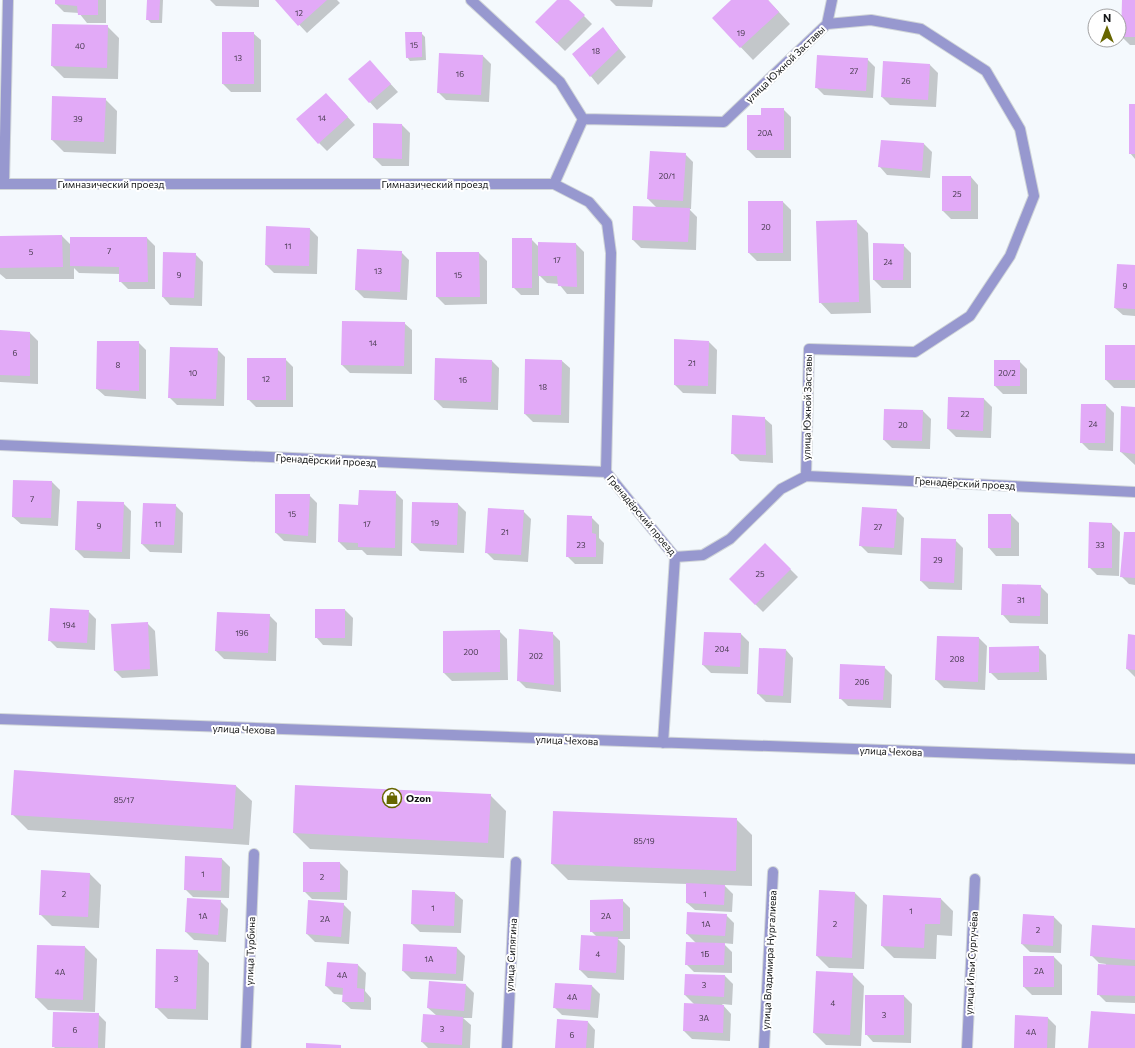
<svg xmlns="http://www.w3.org/2000/svg" width="1135" height="1048" font-family="Commissioner,sans-serif">
<style>
.shadow{fill:#0003}
.building{fill:#e2aaf7}
.lines{fill:none;stroke-linecap:round;stroke-linejoin:round}
.minor-casing{stroke:#d0d5d8;stroke-width:12}
.minor{stroke:#9798cf;stroke-width:10}
.labels{text-anchor:middle;stroke-width:4;stroke-linejoin:round;paint-order:stroke}
.number-label{font-size:8px;fill:#473a4e}
.street-label{font-size:10px;fill:#131516;stroke:#fff}
.poi-label{font-size:10px;font-weight:bold;fill:#131516;stroke:#fff;text-anchor:start}
</style>
<rect width="100%" height="100%" fill="#f4f9fd"/>
<!-- shadow -->
<path class="shadow" d="M56 0H106V23H87L79 13 64 12 56 4Z
M148 0H163L162 23H151L147 19Z
M210 0H259V7L216 6Z
M276 0H337L340 3 307 33Z
M558 0H568L592 24 565 51 536 22Z
M610 0H653L652 7 616 6Z
M732 0H768L790 24 753 60 713 18Z
M1123 0H1135V45H1130L1122 37Z
M107 26 119 38 118 79 64 78 52 66Z
M603 29 626 57 598 85 573 54Z
M253 33 261 40V92H231L223 84Z
M421 33 425 37 426 60 410 61 407 57Z
M483 56 491 64 489 102 446 100 438 92Z
M867 59 875 67 873 98 824 95 816 87Z
M930 65 938 73 936 107 890 105 882 97Z
M377 69 398 92 377 110 349 79Z
M105 99 117 111 116 154 64 152 52 140Z
M334 102 355 125 327 151 319 143Z
M1135 105V159L1130 153Z
M783 109 791 117V158H756L748 150 762 116Z
M374 124 402 125 410 133 409 166H382L374 158Z
M924 144 932 152 930 178 887 175 880 167Z
M685 154 693 162 691 209H689L697 217 696 250 641 248 633 240 657 208 648 199Z
M971 177 978 185V219H951L943 211Z
M749 202H783L791 210V261H757L749 253Z
M856 221 868 233 871 313 831 314 820 302Z
M310 229 318 237 317 274 274 273 266 265Z
M62 236 71 245 147 238 155 246V289H128L120 281V274L79 273 74 268V279H6L0 274V237Z
M531 239 539 247 576 244 584 252V294H567L559 284 547 283 539 275V295H521L513 287Z
M903 245 911 253V288H882L874 280Z
M401 252 409 260 407 300 364 298 356 290Z
M437 253H479L487 261V304L445 305 437 297Z
M195 254 203 262 202 306 170 305 163 297Z
M1135 266V316L1123 315 1115 308Z
M404 323 412 330V374L350 373 342 365Z
M0 331 30 333 38 341V384L0 382Z
M138 342 146 350V399L105 396 97 389Z
M709 342 717 350 716 394 683 393 675 385Z
M1135 346V388H1114L1106 380Z
M217 349 225 357 224 406 177 405 169 397Z
M285 359 293 367V407H256L248 399Z
M492 361 499 368 498 410 443 408 435 400Z
M562 361 570 368 569 423 533 422 525 414Z
M1019 361 1027 369V394H1003L995 386Z
M949 398 984 399 992 407 991 438 956 437 948 429Z
M1082 405H1106L1114 413 1113 451 1089 450 1081 442Z
M1135 408V465L1121 452Z
M923 411 931 419 930 449 892 448 884 440Z
M764 418 772 425 773 463 740 461 732 453Z
M52 482 60 490 58 526 21 524 13 517Z
M395 492 403 500 402 556 367 555 362 550H347L339 542 359 506Z
M309 495 317 503 316 543 284 541 276 533Z
M123 503 131 511 130 559 84 558 76 550Z
M413 503 458 504 466 512 464 553 420 551 412 543Z
M175 505 183 513 182 553 150 552 142 544Z
M896 510 904 518 902 555 868 553 860 545Z
M523 511 531 519 528 562 494 560 486 552Z
M989 515H1011L1019 523V556H996L989 548Z
M591 517 599 525V538L604 543 603 564H575L567 556Z
M1112 524 1120 532 1119 576 1097 575 1089 567Z
M1135 533V585L1129 584 1121 576Z
M922 539 955 540 963 548 962 590 929 589 921 581Z
M765 544 798 577 763 612 730 579Z
M1003 585 1040 586 1048 594V624L1010 623 1003 615Z
M345 610 353 618 352 646 323 645 316 637Z
M88 611 96 619 95 650 57 648 49 640Z
M269 615 277 623 276 661 224 659 216 651Z
M147 623 155 631 158 676 122 678 114 670Z
M499 631 507 639 508 680 452 681 444 673Z
M552 633 560 641 561 692 526 688 518 680Z
M741 634 749 642 748 674 711 673 703 665Z
M1135 636V677L1127 669Z
M979 638 987 646 985 690 944 688 936 680Z
M1038 647 1046 655 1047 680H998L990 672Z
M786 650 793 658 791 703 766 702 758 694Z
M884 667 892 675 891 708 848 706 840 698Z
M236 786 252 801 249 845 28 830 12 814Z
M296 786 490 795 506 811 504 858 310 849 294 833Z
M736 819 752 835V886L724 885 733 894 732 912 695 910 687 903V884L568 880 552 864Z
M222 859 230 867 229 898 193 897 185 889Z
M304 863H340L348 871 347 900 312 899 304 891Z
M89 873 101 885 99 928 52 926 40 914Z
M455 893 463 900 461 933 420 932 412 924Z
M855 893 867 905 864 969 829 968 817 956Z
M941 899 953 911 952 936 937 935 936 959 894 958 882 946Z
M622 900 630 908V939H618L625 946 624 980 588 978 580 970 597 937 591 931Z
M220 901 228 909 226 942 194 940 186 932Z
M343 904 351 912 349 944 315 942 307 934Z
M726 915 734 923 733 944 723 943 732 952V973L694 972 686 964 697 944 687 934Z
M1054 917 1062 925 1061 953 1030 952 1022 944Z
M1135 929V1003L1106 1002 1098 994 1106 964 1099 963 1091 955Z
M85 947 97 959 95 1012 48 1010 36 998Z
M457 948 465 956 463 981 411 979 403 971Z
M197 951 209 963 208 1020 168 1019 156 1007Z
M1054 957 1062 965V995H1032L1024 987Z
M358 965 366 973 365 991 371 998V1010L351 1009 343 1002 344 995 334 994 326 986Z
M852 974 864 986 861 1046 826 1045 814 1033Z
M725 976 733 984 732 1005 722 1004 731 1014 730 1041 692 1039 684 1031 695 1005 685 995Z
M466 985 474 993 472 1018H463L471 1025 470 1048H428L422 1042 437 1016 428 1008Z
M592 986 600 994 598 1018 562 1015 554 1007Z
M904 996 912 1004 911 1043 873 1042 866 1034Z
M98 1014 106 1022 105 1048H55L53 1046Z
M1048 1018 1056 1026 1055 1048H1015Z
M588 1022 595 1030 594 1048H556Z"/>
<!-- building -->
<path class="building" d="M55 0H98V15H78L77 6 55 4Z
M147 0H160L159 20H146Z
M275 0H327L298 26Z
M557 0H569L585 15 557 43 535 22Z
M731 0H768L779 12 740 48 712 18Z
M1122 0H1135V37H1121Z
M52 24 108 25 107 68 51 66Z
M603 27 619 49 590 77 572 54Z
M222 32H254V84H222Z
M405 32H422V57L406 58Z
M439 53 483 55 481 95 437 93Z
M817 55 868 58 866 91 815 88Z
M370 60 391 84 369 103 348 79Z
M883 61 930 64 928 100 881 97Z
M326 93 348 117 318 144 296 119Z
M52 96 106 98 104 142 51 140Z
M1129 104H1135V154H1129Z
M761 108H784V150H747V115H761Z
M373 123 402 124V159L373 158Z
M881 140 924 143 922 171 878 167Z
M650 151 686 153 683 201 647 199Z
M942 176H971V211H942Z
M748 201H783V253H748Z
M633 206 690 208 688 242 632 240Z
M857 220 859 302 819 303 816 221Z
M266 226 310 228 309 266 265 265Z
M62 235 63 267 0 268V236Z
M70 237H147L148 282H119V267L70 266Z
M512 238H532V288H512Z
M538 242 576 243 577 287 558 286 557 276H538Z
M873 243 904 244 903 280H873Z
M357 249 402 251 400 292 355 290Z
M163 252 196 253 194 298 162 297Z
M436 252H479L480 297H436Z
M1117 264 1135 265V309L1114 308Z
M342 321 405 322 404 366 341 365Z
M0 330 30 332V376L0 375Z
M674 339 709 341 708 386 674 385Z
M97 341H139V391L96 389Z
M1105 345H1135V380H1105Z
M170 347 218 348 216 399 168 398Z
M247 358H286V400H247Z
M435 358 492 360 491 402 434 400Z
M525 359 562 360 561 415 524 414Z
M994 360H1020V386H994Z
M948 397 984 398 983 431 947 429Z
M1081 404H1106L1105 443H1080Z
M1121 406 1135 407V454L1120 452Z
M884 409 923 410 922 441 883 440Z
M732 415 765 417 766 455 731 454Z
M13 480 52 481 51 518 12 517Z
M359 490 396 491 395 548 358 547V543L338 542 339 504 358 505Z
M275 494H310L308 536 275 533Z
M77 501 124 502 122 552 75 550Z
M412 502 458 503 457 545 411 543Z
M143 503 176 504 174 545 141 544Z
M862 507 897 509 894 548 859 546Z
M488 508 524 510 521 555 485 553Z
M988 514H1011V548H988Z
M567 515 592 516V533L596 534V557H566Z
M1089 522 1112 523V568H1088Z
M1124 532H1135V578L1120 577Z
M921 538 956 539 954 583 920 581Z
M765 543 791 569 755 605 729 579Z
M1002 584 1041 585 1040 616 1001 615Z
M50 608 89 610 87 643 48 641Z
M315 609H345V638H315Z
M217 612 270 614 268 653 215 651Z
M148 622 150 669 114 671 111 624Z
M519 629 553 632 554 685 517 681Z
M500 630V672L443 673V631Z
M704 632 741 633 740 667 702 665Z
M1128 634 1135 635V670L1126 669Z
M937 636 979 637 978 682 935 680Z
M1039 646V672L989 673V647Z
M759 648 786 649 783 696 757 694Z
M840 664 885 666 883 700 839 699Z
M14 770 236 785 233 829 11 815Z
M295 785 491 794 488 843 293 833Z
M553 811 737 818 736 871 551 864Z
M185 856 222 858 221 891 184 890Z
M303 862H340V892H303Z
M41 870 90 873 88 917 39 915Z
M686 883 725 885 724 905 686 903Z
M412 890 455 892 454 926 411 924Z
M819 890 855 892 852 958 816 956Z
M883 895 941 898 940 924H925L924 948 881 946Z
M187 898 221 900 218 935 185 932Z
M623 899V931L590 932V900Z
M308 900 344 903 341 937 306 934Z
M687 912 727 914 725 936 686 934Z
M1023 914 1054 916 1053 946 1021 944Z
M1092 925 1135 928V960L1090 956Z
M581 935 618 937 616 973 579 970Z
M686 942 725 943 724 965H685Z
M403 944 457 947 456 974 402 971Z
M37 945 85 946 83 1000 35 998Z
M156 949 198 950 196 1009 155 1008Z
M1023 956H1054V987H1023Z
M327 962 358 964 357 988 364 989V1002H342L343 988 325 986Z
M1098 964 1135 966V996L1097 995Z
M816 971 853 973 850 1035 813 1033Z
M685 974 725 975 724 997 684 995Z
M429 981 466 984 464 1011 427 1008Z
M555 983 592 985 590 1010 553 1008Z
M865 995H904V1035H865Z
M684 1003 724 1005 723 1033 683 1031Z
M1091 1011 1135 1014V1048H1088Z
M53 1012 99 1013 98 1048 52 1047Z
M423 1014 463 1017 462 1045 421 1042Z
M1015 1015 1048 1017 1047 1048H1014Z
M557 1019 588 1021 586 1048H555Z
M306 1043 341 1045V1048H306Z"/>
<g class="lines">
<!-- minor casing -->
<g class="minor-casing">
<path id="minor" d="M471 0 560 82 583 119
M827 24 832 0
M0 184H554L589 202 607 223 611 253 606 472
M4 184 8 0
M554 184 583 119 724 122 827 24 871 20 921 29 986 71 1020 129 1034 196 1010 256 970 316 915 352 809 349 806 476
M0 445 606 472 675 557 703 555 730 539 781 489 806 476 1135 492
M0 719 1135 759
M663 743 675 557
M246 1048 254 854
M507 1048 516 862
M764 1048 773 872
M967 1048 975 879"/>
</g>
<!-- minor -->
<use href="#minor" class="minor"/>
</g>
<!-- icons -->
<defs>
<g id="shop-ring" transform="scale(1)"><circle r="9.5" fill="#fff" stroke="#676600" stroke-width="1.5"/><path d="M-5-2.5h2.3a2.7 3.5 0 0 1 5.4 0H5L5.5 6h-11ZM-1.5-2.5h3a1.5 2.3 0 0 0-3 0Z" fill="#676600"/></g>
</defs>
<g fill-rule="evenodd">
<use href="#shop-ring" x="392" y="798"/>
</g>
<g class="labels">
<!-- number labels -->
<g class="number-label">
<text x="299" y="16">12</text>
<text x="741" y="36">19</text>
<text x="414" y="48">15</text>
<text x="80" y="49">40</text>
<text x="596" y="54">18</text>
<text x="238" y="61">13</text>
<text x="854" y="74">27</text>
<text x="460" y="77">16</text>
<text x="906" y="84">26</text>
<text x="322" y="121">14</text>
<text x="78" y="122">39</text>
<text x="765" y="136">20А</text>
<text x="667" y="179">20/1</text>
<text x="957" y="197">25</text>
<text x="766" y="230">20</text>
<text x="288" y="249">11</text>
<text x="109" y="254">7</text>
<text x="31" y="255">5</text>
<text x="557" y="263">17</text>
<text x="888" y="265">24</text>
<text x="378" y="274">13</text>
<text x="179" y="278">9</text>
<text x="458" y="278">15</text>
<text x="1125" y="289">9</text>
<text x="373" y="346">14</text>
<text x="15" y="356">6</text>
<text x="692" y="366">21</text>
<text x="118" y="368">8</text>
<text x="193" y="376">10</text>
<text x="1007" y="376">20/2</text>
<text x="266" y="382">12</text>
<text x="463" y="383">16</text>
<text x="543" y="390">18</text>
<text x="965" y="417">22</text>
<text x="1093" y="427">24</text>
<text x="903" y="428">20</text>
<text x="32" y="502">7</text>
<text x="292" y="517">15</text>
<text x="435" y="526">19</text>
<text x="158" y="527">11</text>
<text x="367" y="527">17</text>
<text x="99" y="529">9</text>
<text x="878" y="530">27</text>
<text x="505" y="535">21</text>
<text x="581" y="548">23</text>
<text x="1100" y="548">33</text>
<text x="938" y="563">29</text>
<text x="760" y="577">25</text>
<text x="1021" y="603">31</text>
<text x="69" y="628">194</text>
<text x="242" y="636">196</text>
<text x="722" y="652">204</text>
<text x="471" y="655">200</text>
<text x="536" y="659">202</text>
<text x="957" y="662">208</text>
<text x="862" y="685">206</text>
<text x="124" y="803">85/17</text>
<text x="644" y="844">85/19</text>
<text x="203" y="877">1</text>
<text x="322" y="880">2</text>
<text x="64" y="897">2</text>
<text x="705" y="897">1</text>
<text x="433" y="911">1</text>
<text x="911" y="914">1</text>
<text x="203" y="919">1А</text>
<text x="606" y="919">2А</text>
<text x="325" y="922">2А</text>
<text x="706" y="927">1А</text>
<text x="835" y="927">2</text>
<text x="1038" y="933">2</text>
<text x="598" y="957">4</text>
<text x="705" y="957">1Б</text>
<text x="429" y="962">1А</text>
<text x="1039" y="974">2А</text>
<text x="60" y="975">4А</text>
<text x="342" y="978">4А</text>
<text x="176" y="982">3</text>
<text x="704" y="988">3</text>
<text x="572" y="1000">4А</text>
<text x="833" y="1006">4</text>
<text x="884" y="1018">3</text>
<text x="704" y="1021">3А</text>
<text x="442" y="1032">3</text>
<text x="75" y="1033">6</text>
<text x="1031" y="1035">4А</text>
<text x="572" y="1038">6</text>
</g>
<!-- street labels -->
<g class="street-label">
<text transform="translate(785 64) rotate(-44)" y="4">улица Южной Заставы</text>
<text x="111" y="188">Гимназический проезд</text>
<text x="435" y="188">Гимназический проезд</text>
<text transform="translate(807 407) rotate(-89)" y="4">улица Южной Заставы</text>
<text transform="translate(326 460) rotate(3)" y="4">Гренадёрский проезд</text>
<text transform="translate(965 483) rotate(3)" y="4">Гренадёрский проезд</text>
<text transform="translate(642 515) rotate(50)" y="4">Гренадёрский проезд</text>
<text transform="translate(244 729) rotate(2)" y="4">улица Чехова</text>
<text transform="translate(567 740) rotate(2)" y="4">улица Чехова</text>
<text transform="translate(891 751) rotate(2)" y="4">улица Чехова</text>
<text transform="translate(250 951) rotate(-88)" y="4">улица Турбина</text>
<text transform="translate(511 955) rotate(-87)" y="4">улица Сипягина</text>
<text transform="translate(769 960) rotate(-87)" y="4">улица Владимира Нургалиева</text>
<text transform="translate(971 963) rotate(-87)" y="4">улица Ильи Сургучёва</text>
</g>
<!-- poi labels -->
<g class="poi-label">
<text x="406" y="802">Ozon</text>
</g>
</g>
<!-- north arrow -->
<g transform="translate(1107 28)"><circle r="19" fill="#ffffff" stroke="#a1a1a2"/>
<path d="M0-3L7 15L0 10L-7 15Z" fill="#676600"/>
<text y="-6" font-size="11" font-weight="bold" text-anchor="middle" fill="#131516">N</text>
</g>
</svg>
